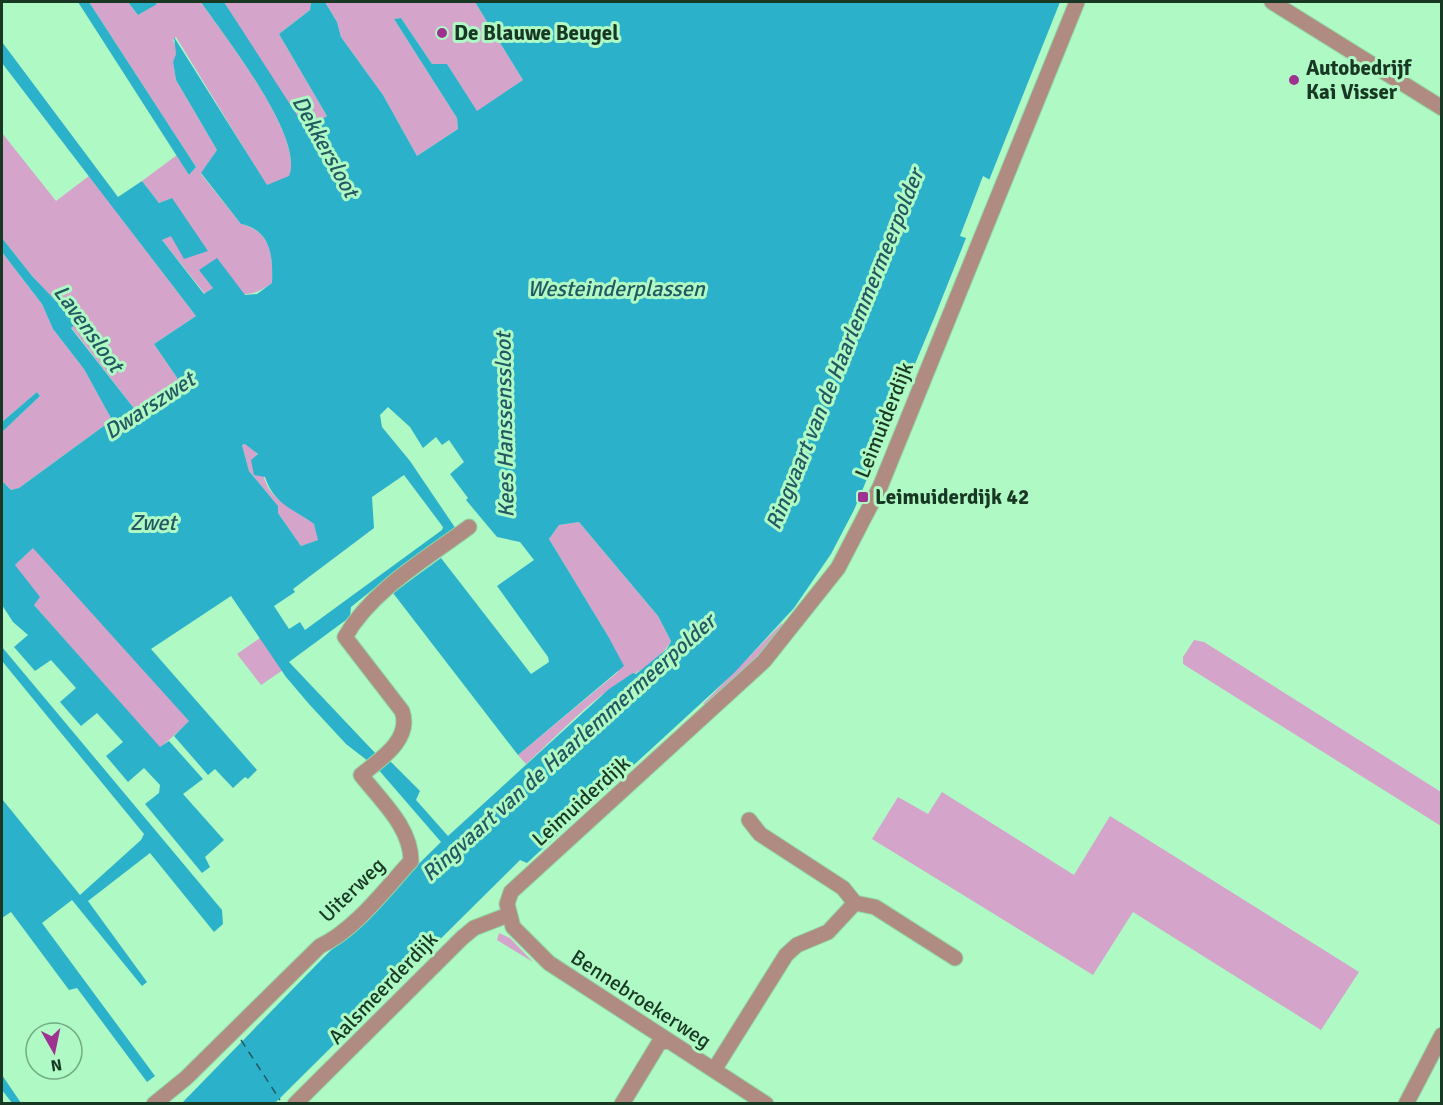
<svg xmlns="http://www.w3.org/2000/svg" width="1443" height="1105" font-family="Signika,sans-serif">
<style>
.green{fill:#d4a4cb}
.water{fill:#2bb2ca;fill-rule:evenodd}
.pier{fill:#aef9c4}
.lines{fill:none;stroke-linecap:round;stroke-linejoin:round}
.ferry{stroke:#235762;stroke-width:1.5;stroke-dasharray:8 6;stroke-linecap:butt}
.minor-casing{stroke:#93d6a7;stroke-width:17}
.minor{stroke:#af8b82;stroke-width:15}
.poi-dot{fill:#9f3291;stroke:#aef9c4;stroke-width:2}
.labels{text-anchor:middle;stroke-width:6;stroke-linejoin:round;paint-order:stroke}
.poi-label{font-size:21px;font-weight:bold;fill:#193824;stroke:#aef9c4;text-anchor:start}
.street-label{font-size:21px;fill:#193824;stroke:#aef9c4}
.water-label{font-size:22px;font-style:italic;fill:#235762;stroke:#aef9c4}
</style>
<rect width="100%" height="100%" fill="#aef9c4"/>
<!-- green -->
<path class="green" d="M89 2H128L138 15 156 4 154 2H201C224 36 305 137 289 177L267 186 176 37 173 40C176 47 178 56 173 62L176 80 217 150 201 174 241 224C271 231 273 255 272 283 248 300 241 294 213 288L205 294 162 240 171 235 172 198 159 203 142 181 177 155 189 175 196 167Z
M224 2H311L310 10 279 34 327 116 306 129 303 128Z
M325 2H475L523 80 477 112 447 64H432L401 18 394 19 457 118 458 129 417 156 383 95 341 37 337 22Z
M2 133 56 201 89 176 196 316 154 344 180 382 140 412 136 411 71 327 76 323 32 276 2 238Z
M2 252 42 304 53 329 84 369 112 420 19 488 11 490 2 481V432L40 396 37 392 2 422Z
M245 444C265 453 259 473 269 489 280 505 300 513 314 524L319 540 301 546 278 513V506L249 471 242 445Z
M579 522 658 616 671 641C658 665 631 674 610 689 580 710 553 740 526 764L518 755 618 672 608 636 549 539 559 525Z
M34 547 190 721 160 748 34 605 15 565Z
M782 623 783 631 710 704H703Z
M260 638 283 670 261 685 237 654Z
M1194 640 1204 642 1441 792V826L1183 664V657Z
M942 792 1074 875 1110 816 1359 972 1321 1030 1133 912 1093 975 872 839 898 797 928 814Z
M499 933 510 938 533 962 497 940Z"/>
<!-- water -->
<path class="water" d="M78 2H89L196 167 189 175Z
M128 2H154L157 4 138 15Z
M201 2H224L306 129 327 116 279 34 310 10 311 2H325L337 22 341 37 383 95 417 156 458 129 457 118 394 19 401 18 432 64H447L477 111 523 80 475 2H1060L935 316 854 510 831 554 794 608 734 673 527 863 520 860 275 1103H182L324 957 441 842 377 768 346 744 309 704 286 677 231 596 151 649 257 770 248 779 245 777 233 788 215 769 208 775 174 736 189 721 33 548 15 565 40 597 34 605 160 747 169 741 203 779 183 794 224 840 205 857 210 867 202 873 145 804 159 793 160 785 144 768 128 782 106 756 123 742 97 713 81 726 60 702 76 688 51 660 35 671 14 647 28 635 13 622 2 605V481L11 490 19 488 112 420 84 369 53 329 42 304 2 252V238L32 276 77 323 71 328 136 411 140 412 180 382 154 344 196 316 2 63V42L118 197 142 181 159 203 172 198 208 251 184 259 171 236 162 240 204 294 213 288 199 270 217 258 245 295 257 294 272 283C273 256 271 230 241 224L201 173 217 150 176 80 173 62 176 54 174 37 267 185 289 176C305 137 224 36 201 2ZM388 407 410 427 423 448 436 437 442 445 449 440 464 462 450 474 468 498 466 500 497 537 520 542 534 560 497 586 548 657 549 662 531 674 441 558 393 593 518 755 624 666 608 636 549 539 559 525 579 522 658 616 671 641 667 649 636 674 633 673 609 689 448 836 416 800 420 791 388 759 377 755 289 662 350 617 351 607 398 569 402 573 458 532 410 461 382 427 380 415ZM245 444 258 454 251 460 254 475 265 477C274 505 294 509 314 524L318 540 301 546 278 513V506L249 471 242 445ZM404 475 443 527 442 530 305 630 300 622 289 629 274 606 295 592 293 589 374 528 372 497Z
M37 392 40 396 2 432V422Z
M2 647 222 910 223 924 214 932 150 853 88 901 147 982 142 986 72 900 42 923 155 1076 147 1082 77 988 69 990 11 912 2 918V799L80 895 141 840 144 834 2 661Z
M2 1075 21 1103H12L2 1090Z"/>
<!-- pier -->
<path class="pier" d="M983 176 992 181 969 239 960 236Z"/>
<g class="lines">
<!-- ferry -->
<path class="ferry" d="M241 1040 280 1100"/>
<!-- minor casing -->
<g class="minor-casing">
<path id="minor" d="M1272 2 1442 108
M749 820 760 834 843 888 855 903 875 907 955 958
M714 1070 786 955 797 945 828 932 855 903
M154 1104 186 1078 320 946C354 931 386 888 411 861 411 827 381 801 361 775 381 759 412 739 402 711L345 637C372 590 426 559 469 527
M295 1104 462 938 474 928 508 915
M622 1104 659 1043 667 1041
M766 1104 549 963 513 927 507 904 511 892 764 661 838 568 880 487 1077 2
M1406 1104 1442 1035"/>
</g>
<!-- minor -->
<use href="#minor" class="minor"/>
</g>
<!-- markers -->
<g class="poi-dot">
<circle cx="442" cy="33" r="6"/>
<circle cx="1294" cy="80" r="6"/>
<rect x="857" y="491" width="12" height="12" rx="3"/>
</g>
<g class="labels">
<!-- poi labels -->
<g class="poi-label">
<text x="454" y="40">De Blauwe Beugel</text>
<text x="1306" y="75">Autobedrijf<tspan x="1306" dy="24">Kai Visser</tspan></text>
<text x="875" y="504">Leimuiderdijk 42</text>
</g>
<!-- street labels -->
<g class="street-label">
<text transform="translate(884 420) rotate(-68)" y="7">Leimuiderdijk</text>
<text transform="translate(581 801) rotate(-42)" y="7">Leimuiderdijk</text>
<text transform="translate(352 890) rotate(-44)" y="7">Uiterweg</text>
<text transform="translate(383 988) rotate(-46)" y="7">Aalsmeerderdijk</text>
<text transform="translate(641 999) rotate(33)" y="7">Bennebroekerweg</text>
</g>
<!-- water labels -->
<g class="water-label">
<text transform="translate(326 146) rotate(61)" y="8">Dekkersloot</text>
<text x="616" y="296">Westeinderplassen</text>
<text transform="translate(89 328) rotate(54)" y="8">Lavensloot</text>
<text transform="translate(844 349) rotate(-68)" y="8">Ringvaart van de Haarlemmermeerpolder</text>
<text transform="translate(149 405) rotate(-33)" y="8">Dwarszwet</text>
<text transform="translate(504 425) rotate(-91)" y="8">Kees Hanssenssloot</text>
<text x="153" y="530">Zwet</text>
<text transform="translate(568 747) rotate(-42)" y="8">Ringvaart van de Haarlemmermeerpolder</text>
</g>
</g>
<!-- border -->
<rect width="1443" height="1105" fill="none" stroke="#193824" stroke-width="6"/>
<!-- north arrow -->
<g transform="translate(54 1051) rotate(171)"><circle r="28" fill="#aef9c4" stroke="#72ac84" stroke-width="1.5"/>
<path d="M0-4.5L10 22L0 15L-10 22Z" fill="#9f3291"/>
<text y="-9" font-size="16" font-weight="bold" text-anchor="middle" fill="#193824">N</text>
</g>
</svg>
